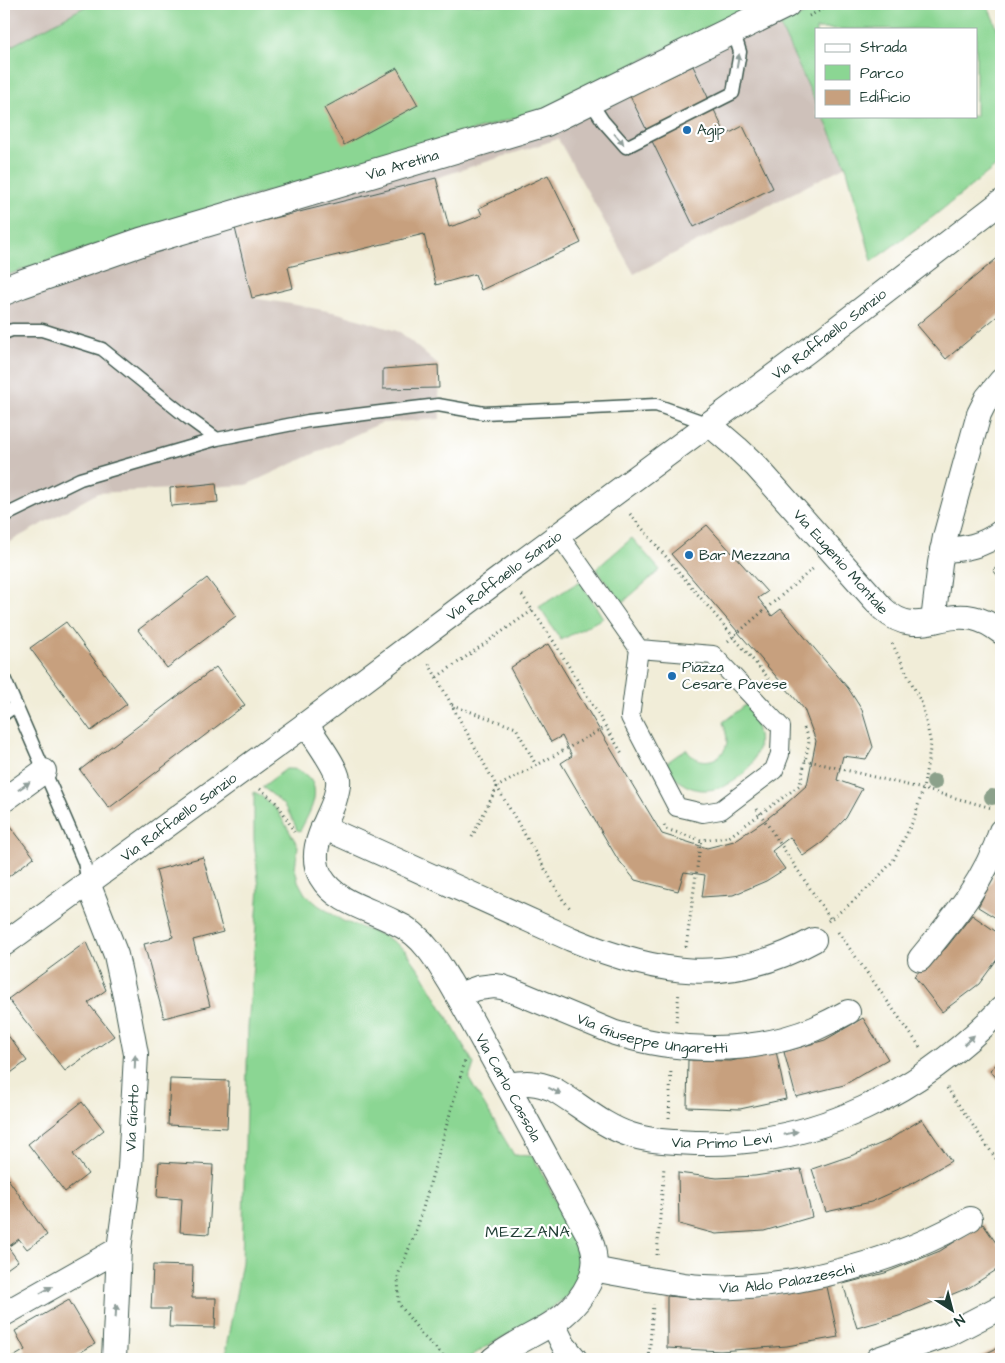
<svg xmlns="http://www.w3.org/2000/svg" width="1005" height="1363" font-family="'Architects Daughter',sans-serif">
<style>
.industrial{fill:#cec1ba}
.green{fill:#8bd693;stroke:#558a64}
.building{fill:#c7a07e}
.lines{fill:none;stroke-linecap:round;stroke-linejoin:round}
.service-casing{stroke:#3e574d;stroke-width:15}
.pedestrian-casing{stroke:#3e574d;stroke-width:20}
.minor-casing{stroke:#3e574d;stroke-width:26}
.tertiary-casing{stroke:#3e574d;stroke-width:30}
.path{stroke:#3e574d;stroke-width:3;stroke-dasharray:1 4;stroke-linecap:butt}
.service{stroke:#fff;stroke-width:12}
.pedestrian{stroke:#fff;stroke-width:18}
.minor{stroke:#fff;stroke-width:24}
.tertiary{stroke:#fff;stroke-width:28}
.tree{fill:#8ca18b}
.oneway{fill:#8f9e9a}
.poi-dot{fill:#1f6fb2;stroke:#fff;stroke-width:2}
.labels{text-anchor:middle;stroke-width:4.5;stroke-linejoin:round;paint-order:stroke}
.poi-label{font-size:15px;fill:#1f3d34;stroke:#fff;text-anchor:start}
.street-label{font-size:15px;fill:#1f3d34;stroke:#fff}
.neighbourhood-label{font-size:16px;letter-spacing:1px;fill:#1f3d34;stroke:#fff}
</style>
<rect width="100%" height="100%" fill="#fff"/>
<filter id="ink" filterUnits="userSpaceOnUse"><feTurbulence type="fractalNoise" baseFrequency=".02" numOctaves="2"/><feDisplacementMap in="SourceGraphic" scale="10" xChannelSelector="R" yChannelSelector="G"/><feConvolveMatrix kernelMatrix="1 2 1 2 8 2 1 2 1" color-interpolation-filters="sRGB"/></filter>
<filter id="wash" filterUnits="userSpaceOnUse"><feTurbulence type="fractalNoise" baseFrequency=".0096" numOctaves="4" result="noise"/><feDisplacementMap in="SourceGraphic" scale="20" xChannelSelector="R" yChannelSelector="G"/><feGaussianBlur stdDeviation="1.12" result="paint"/><feColorMatrix in="noise" values="0 0 0 0 0 0 0 0 0 0 0 0 0 0 0 0 0 1.4 0 .05"/><feComposite in="paint" operator="in"/></filter>
<g filter="url(#wash)">
<rect width="100%" height="100%" fill="#f1edd8"/>
<!-- industrial -->
<path class="industrial" d="M4 4H826L780 26 816 103V116H823L846 166 634 274 558 139 436 178 235 228 252 298 291 304 338 313 400 332 438 365 440 419 381 423 246 485 98 493 4 545Z"/>
<!-- green -->
<path class="green" d="M90 4H754L542 110 165 222 4 276V50Z
M826 4H987L1001 37V162L934 216 872 261 846 166 823 116H976V29H816V103L780 26Z
M632 538 660 570 622 603 596 569Z
M580 581 603 618 561 640 539 607Z
M747 704C753 716 761 735 758 748 758 751 756 753 755 756 754 759 753 763 750 766 737 784 711 796 689 787 679 783 670 773 662 766L686 749C688 752 691 756 694 757 708 766 725 757 727 742 727 735 725 729 723 722Z
M286 769C296 769 299 769 307 776 324 791 308 815 300 831L297 830C288 808 282 801 262 787Z
M254 792 260 795 277 810 298 846 295 868 298 881 305 894 318 905 343 921 384 936 394 942 406 951 423 975 474 1064 469 1079 514 1155 533 1156 580 1247V1265L575 1281 566 1297 551 1308 509 1334 490 1344 467 1359H228L226 1348 242 1262 248 1027 259 888 254 840Z"/>
<g id="blocks">
<!-- building -->
<path class="building" d="M693 66 726 135 743 126 773 188 694 227 630 96Z
M397 68 418 105 344 145 324 108Z
M548 175 581 243 481 290 475 274 436 285 424 234 288 267 293 288 252 298 235 228 436 178 449 227 462 223 482 215 479 208Z
M1001 255V313L946 359 917 325Z
M438 365 439 388 383 389V369Z
M216 483 218 502 171 506 170 488Z
M707 525 767 592 758 598 772 616 781 609 848 688 862 710 873 747 866 759 843 756 837 780 862 789 846 818 823 842 803 856 790 837 772 851 785 869 766 881 733 895 702 897 705 875 684 872 678 891 635 880 617 858 561 763 572 756 562 736 551 742 510 668 548 644 662 834 707 848 734 841 764 821 787 803 807 785 816 741 804 709 671 554Z
M1001 564V580L993 570Z
M207 578 236 616 167 668 138 630Z
M66 622 127 704 91 731 30 648Z
M216 667 245 705 109 808 80 770Z
M4 818 34 857 4 880Z
M1001 856V921L978 907 995 874Z
M203 857 223 932 193 940 210 1006 164 1018 144 944 173 937 156 870Z
M972 915 1001 935V954L979 984 942 1012 914 976 946 948Z
M86 942 106 990 88 1003 114 1036 65 1071 8 999Z
M863 1018 888 1059 844 1085 796 1097 784 1052 825 1040Z
M4 1030 27 1061 4 1078Z
M776 1051 786 1099 740 1109 687 1107 688 1060 731 1061Z
M1001 1060V1084L990 1070Z
M170 1079 229 1081 227 1128 168 1125Z
M82 1102 104 1130 73 1154 88 1174 65 1192 28 1144Z
M922 1119 951 1161 909 1185 871 1202 826 1212 812 1169 856 1154 887 1141Z
M159 1162 213 1165 209 1234 180 1232 182 1199 157 1197Z
M801 1169 812 1217 764 1231 716 1234 679 1224 678 1173 717 1178 755 1176Z
M4 1173 47 1235 27 1249 19 1239 8 1247 18 1261 4 1271Z
M983 1224 1001 1250V1267L970 1287 899 1316 857 1328 843 1284 885 1273 940 1251Z
M153 1265 193 1266 192 1298H216L215 1328 169 1327 170 1309H151Z
M826 1282 838 1337 787 1346 720 1351 667 1348V1296L711 1300 774 1295Z
M69 1300 95 1344 68 1359H10L25 1350 15 1331Z
M1001 1346V1359H975Z"/>
</g>
</g>
<g filter="url(#ink)">
<use href="#blocks" fill-opacity="0" stroke="#3e574d" stroke-width="1"/>
<g class="lines">
<!-- service casing -->
<g class="service-casing">
<path id="service" d="M590 101 603 121 626 147 733 93 740 52 733 30
M4 333 12 330H42L102 349 188 418 217 439
M4 516 80 479 217 439 308 421 413 408 438 405 484 413 656 405 709 424
M4 678 84 862 88 883
M4 714 16 705"/>
</g>
<!-- pedestrian casing -->
<g class="pedestrian-casing">
<path id="pedestrian" d="M559 535 639 649 630 717 677 807 703 813 721 810 774 770 780 754 781 727 713 655 639 649"/>
</g>
<!-- minor casing -->
<g class="minor-casing">
<g id="minor">
<path id="s1" d="M709 424 737 448 756 466 883 609C916 639 938 611 973 618 984 620 993 626 1001 632"/>
<path d="M942 550C965 549 983 546 1001 532"/>
<path d="M933 621 940 563 945 537 979 414 987 398 1001 381"/>
<path id="s2" d="M306 724C314 737 336 766 338 779 339 787 336 795 334 802 325 826 307 851 321 877 336 903 370 909 394 922 408 928 420 938 429 950 437 960 443 971 450 982 461 1001 472 1021 483 1041 519 1105 553 1170 588 1234 596 1252 597 1265 589 1283 568 1327 528 1331 493 1359"/>
<path d="M4 800 44 771"/>
<path d="M323 827 571 939C658 975 729 987 814 940"/>
<path d="M88 883 116 955 128 1011 136 1054 130 1168 119 1249 114 1359"/>
<path id="s3" d="M4 944 306 724 507 573 806 352 1001 202"/>
<path d="M920 959C951 921 986 880 1001 831"/>
<path id="s4" d="M458 995 478 988 494 986 502 987 519 993 615 1033C678 1053 752 1054 814 1029 825 1024 837 1018 848 1012"/>
<path id="s5" d="M508 1085C526 1082 536 1082 553 1089 579 1104 602 1126 631 1135 653 1142 676 1142 699 1143 816 1146 921 1092 1001 1009"/>
<path id="s6" d="M594 1269C614 1273 634 1277 654 1280 671 1283 687 1286 703 1287 735 1289 767 1285 798 1280 859 1269 916 1250 970 1219"/>
<path d="M4 1314 119 1249"/>
<path d="M553 1324 564 1346 575 1359"/>
<path d="M878 1359 949 1334 1001 1307"/>
</g>
</g>
<!-- tertiary casing -->
<g class="tertiary-casing">
<g id="tertiary">
<path id="s7" d="M4 291 21 284 141 242 546 122 786 4"/>
</g>
</g>
<!-- path -->
<path class="path" d="M809 16 833 4
M630 514 775 686
M522 595 554 642 623 755
M728 641 815 567
M429 664 497 787 563 900 572 910
M437 677 533 610
M452 705 516 728 536 765
M805 760 923 789 992 808
M260 789C280 804 282 810 294 832
M757 809 831 920
M664 825 666 829 701 840 729 837 800 785 809 742 804 728
M472 837 497 787 606 727
M828 921 850 904 873 883 893 861 914 819 923 789 931 744 922 704 892 643
M838 932 920 1047
M686 947 701 839
M676 1021 679 992
M947 1088 1001 1166
M669 1118 671 1069
M657 1255 664 1167
M447 1359 424 1337 399 1304 398 1275 417 1229 465 1061
M649 1359 653 1304"/>
<!-- service -->
<use href="#service" class="service"/>
<!-- pedestrian -->
<use href="#pedestrian" class="pedestrian"/>
<!-- minor -->
<use href="#minor" class="minor"/>
<!-- tertiary -->
<use href="#tertiary" class="tertiary"/>
</g>
<!-- trees -->
<g class="tree">
<circle cx="934" cy="782" r="8"/>
<circle cx="992" cy="797" r="8"/>
</g>
<!-- one-way arrows -->
<defs><path id="oneway-solid" d="M-6-.8H1V-3.2L6.5 0L1 3.2V.8H-6Z" transform="scale(1.25)"/></defs>
<g class="oneway">
<use href="#oneway-solid" transform="translate(738 61) rotate(-80)"/>
<use href="#oneway-solid" transform="translate(619 139) rotate(49)"/>
<use href="#oneway-solid" transform="translate(24 786) rotate(-35)"/>
<use href="#oneway-solid" transform="translate(969 1040) rotate(-42)"/>
<use href="#oneway-solid" transform="translate(135 1062) rotate(-88)"/>
<use href="#oneway-solid" transform="translate(555 1091) rotate(27)"/>
<use href="#oneway-solid" transform="translate(791 1133) rotate(-13)"/>
<use href="#oneway-solid" transform="translate(46 1290) rotate(-30)"/>
<use href="#oneway-solid" transform="translate(116 1311) rotate(-87)"/>
</g>
</g>
<!-- markers -->
<g class="poi-dot">
<circle cx="687" cy="130" r="5"/>
<circle cx="689" cy="555" r="5"/>
<circle cx="672" cy="676" r="5"/>
</g>
<g class="labels">
<!-- poi labels -->
<g class="poi-label">
<text x="697" y="135">Agip</text>
<text x="699" y="560">Bar Mezzana</text>
<text x="682" y="672">Piazza<tspan x="682" dy="17">Cesare Pavese</tspan></text>
</g>
<!-- street labels -->
<g class="street-label">
<text dy="5" stroke="none"><textPath href="#s7" startOffset="418">Via Aretina</textPath></text>
<text dy="5" stroke="none"><textPath href="#s3" startOffset="1026">Via Raffaello Sanzio</textPath></text>
<text dy="5" stroke="none"><textPath href="#s1" startOffset="191">Via Eugenio Montale</textPath></text>
<text dy="5" stroke="none"><textPath href="#s3" startOffset="621">Via Raffaello Sanzio</textPath></text>
<text dy="5" stroke="none"><textPath href="#s3" startOffset="216">Via Raffaello Sanzio</textPath></text>
<text dy="5" stroke="none"><textPath href="#s4" startOffset="204">Via Giuseppe Ungaretti</textPath></text>
<text dy="5" stroke="none"><textPath href="#s2" startOffset="458">Via Carlo Cassola</textPath></text>
<text transform="translate(132 1118) rotate(-87)" y="5">Via Giotto</text>
<text dy="5" stroke="none"><textPath href="#s5" startOffset="228">Via Primo Levi</textPath></text>
<text dy="5" stroke="none"><textPath href="#s6" startOffset="195">Via Aldo Palazzeschi</textPath></text>
</g>
<!-- neighbourhood labels -->
<g class="neighbourhood-label">
<text x="528" y="1237">MEZZANA</text>
</g>
</g>
<!-- margin -->
<rect width="1005" height="1363" fill="none" stroke="#fff" stroke-width="20"/>
<!-- legend -->
<rect x="815" y="28" width="162" height="90" fill="#ffffff" stroke="#a5b1ae"/>
<rect x="825" y="44" width="25" height="8" fill="#ffffff" stroke="#a5b1ae"/>
<text x="860" y="52" font-size="15" fill="#1f3d34">Strada</text>
<rect x="825" y="65" width="25" height="15" fill="#8bd693" stroke="#a5b1ae"/>
<text x="860" y="78" font-size="15" fill="#1f3d34">Parco</text>
<rect x="825" y="90" width="25" height="15" fill="#c7a07e" stroke="#a5b1ae"/>
<text x="860" y="102" font-size="15" fill="#1f3d34">Edificio</text>
<!-- north arrow -->
<g transform="translate(952 1310) rotate(144)" stroke="#ffffff" stroke-width="4" paint-order="stroke">
<path d="M0-4L9 19L0 12L-9 19Z" fill="#1f3d34"/>
<text y="-8" font-size="14" font-weight="bold" text-anchor="middle" fill="#1f3d34">N</text>
</g>
</svg>
